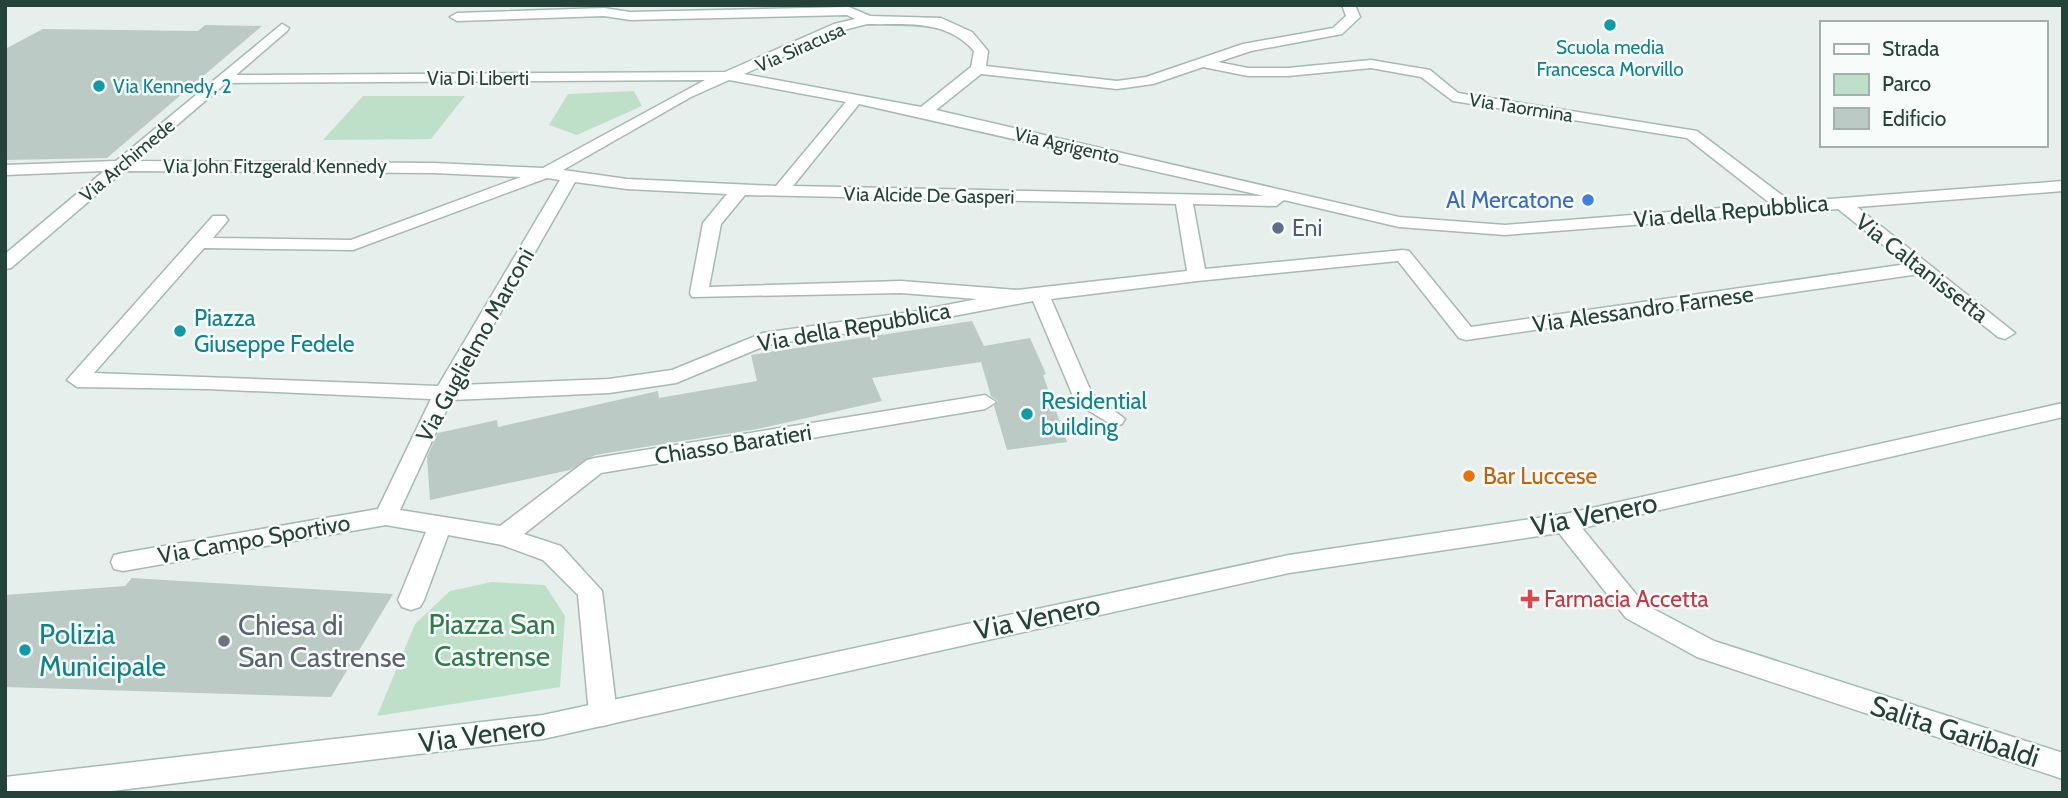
<svg xmlns="http://www.w3.org/2000/svg" width="2068" height="798" font-family="Cabin,sans-serif">
<style>
.green{fill:#bfe0c8}
.building{fill:#bbcac4}
.lines{fill:none;stroke-linecap:round;stroke-linejoin:round}
.street-casing{stroke:#a8b8b2;stroke-width:3}
.secondary-casing{stroke:#a4bbb3;stroke-width:3}
.street{fill:#fff;fill-rule:evenodd}
.secondary{fill:#fff;fill-rule:evenodd}
.culture-dot{fill:#0f9aa8;stroke:#f7fbf9;stroke-width:2.5}
.shop-dot{fill:#3f7fe0;stroke:#f7fbf9;stroke-width:2.5}
.service-dot{fill:#5c6f8a;stroke:#f7fbf9;stroke-width:2.5}
.food-dot{fill:#e8710a;stroke:#f7fbf9;stroke-width:2.5}
.health-dot{fill:#e0444e;stroke:#f7fbf9;stroke-width:2.5}
.worship-dot{fill:#6b7280;stroke:#f7fbf9;stroke-width:2.5}
.labels{text-anchor:middle;stroke-width:5;stroke-linejoin:round;paint-order:stroke}
.far-street-label{font-size:19px;fill:#24423a;stroke:#f7fbf9}
.far-culture-label{font-size:19px;fill:#0d838f;stroke:#f7fbf9}
.shop-label{font-size:23px;fill:#366cbe;stroke:#f7fbf9;text-anchor:end}
.street-label{font-size:23px;fill:#24423a;stroke:#f7fbf9}
.service-label{font-size:23px;fill:#4e5e75;stroke:#f7fbf9;text-anchor:start}
.culture-label{font-size:23px;fill:#0d838f;stroke:#f7fbf9;text-anchor:start}
.food-label{font-size:23px;fill:#c56008;stroke:#f7fbf9;text-anchor:start}
.health-label{font-size:23px;fill:#be3a42;stroke:#f7fbf9;text-anchor:start}
.near-street-label{font-size:28px;fill:#24423a;stroke:#f7fbf9}
.near-park-label{font-size:28px;fill:#2d7a4b;stroke:#f7fbf9}
.near-worship-label{font-size:28px;fill:#5b616d;stroke:#f7fbf9;text-anchor:start}
.near-culture-label{font-size:28px;fill:#0d838f;stroke:#f7fbf9;text-anchor:start}
</style>
<rect width="100%" height="100%" fill="#e6efeb"/>
<!-- green -->
<path class="green" d="M634 91 642 106 577 135 549 125 568 94Z
M363 96H465L431 139 323 140Z
M492 582 545 585 565 616 560 687 377 716 415 624 450 591Z"/>
<!-- building -->
<path class="building" d="M205 25 262 26 107 158 5 160V49L43 29 198 31Z
M972 321 984 346 1030 338 1046 374 1043 375 1067 442 1007 450 994 406 998 401 991 396 981 362 872 378 882 401 757 429 595 455 570 470 430 500 427 457 438 433 497 420 498 427 658 391 659 398 757 381 751 355Z
M132 578 393 594 331 697 5 687V595L125 586Z"/>
<g class="lines">
<!-- street casing -->
<g class="street-casing">
<path id="street" d="M1342 5H1355L1360 17 1342 34 1251 51 1218 62 1248 68H1288L1371 60 1430 70 1458 93 1697 131 1791 202 2063 181V191L1857 207 2015 333 2005 339 1998 337 1919 274 1466 340 1459 338 1398 261 1197 281 1051 299 1092 394 1125 419 1122 424 1114 426 1076 403 1033 301 911 324 767 345 676 383 609 393 451 400 400 510 500 526 587 460 595 458 985 395 996 402 985 409 601 473 524 534 561 546 602 591 617 714 613 723 603 726 593 723 589 714 578 595 543 560 502 545 448 535 424 600 420 607 411 610 402 607 398 600 426 532 386 525 123 571 114 569 111 562 114 555 123 553 378 509 431 399 208 389 77 387 67 380 213 216H225L228 220 213 238 351 240 521 177 434 173 124 171 11 268 5 269V254L104 171 5 175V165L116 161 282 24 289 28 287 31 236 75 725 72 834 24 855 19 847 15 630 20 604 16 457 21 450 17 457 13 604 8 630 12 849 7 870 16 941 18 972 32 988 51 986 66 1117 81 1146 77 1243 44 1333 28 1346 16ZM867 24C907 25 946 19 974 51L971 67 921 107 744 74 844 30ZM1203 67 1248 76H1288L1371 68 1421 77 1453 101 1687 138 1771 204 1505 225 1399 217 936 110 981 74 1117 89 1153 84ZM705 80 543 168 434 163 135 161 226 83ZM729 80 846 102 776 186 627 179 563 170 691 97ZM859 104 1264 196 793 186ZM547 178 560 180 438 386 94 373 204 248 353 250ZM575 182 627 189 727 194 703 223 690 293 692 297 901 293 977 299 911 312 763 333 672 370 609 379 459 385ZM745 195 1176 204 1187 271 1017 290 901 281 709 287 721 224ZM1284 200 1399 227 1505 235 1838 209 1907 264 1471 327 1409 251 1403 250 1205 269 1193 204 1276 206Z"/>
</g>
<!-- secondary casing -->
<g class="secondary-casing">
<path id="secondary" d="M2063 403V417L1582 528 1644 604 1714 641 2063 753V779L1697 657 1626 618 1559 533 1289 573 543 739 95 793H5V777L543 715 1289 555 1565 514Z"/>
</g>
<!-- street -->
<use href="#street" class="street"/>
<!-- secondary -->
<use href="#secondary" class="secondary"/>
</g>
<!-- markers -->
<g class="culture-dot">
<circle cx="1610" cy="25" r="7"/>
<circle cx="99" cy="86" r="7"/>
<circle cx="180" cy="331" r="7"/>
<circle cx="1027" cy="414" r="7"/>
<circle cx="25" cy="650" r="7"/>
</g>
<circle class="shop-dot" cx="1588" cy="200" r="7"/>
<circle class="service-dot" cx="1278" cy="228" r="7"/>
<circle class="food-dot" cx="1469" cy="476" r="7"/>
<path class="health-dot" d="M1526.5 588.5h7v7h7v7h-7v7h-7v-7h-7v-7h7z"/>
<circle class="worship-dot" cx="224" cy="641" r="7"/>
<g class="labels">
<!-- far-street labels -->
<g class="far-street-label">
<text transform="translate(800 47) rotate(-24)" y="7">Via Siracusa</text>
<text x="478" y="85">Via Di Liberti</text>
<text transform="translate(1521 107) rotate(9)" y="7">Via Taormina</text>
<text transform="translate(1067 145) rotate(13)" y="7">Via Agrigento</text>
<text transform="translate(127 160) rotate(-40)" y="7">Via Archimede</text>
<text x="275" y="173">Via John Fitzgerald Kennedy</text>
<text transform="translate(929 195) rotate(1)" y="7">Via Alcide De Gasperi</text>
</g>
<!-- far-culture labels -->
<g class="far-culture-label">
<text x="1610" y="54">Scuola media<tspan x="1610" dy="22">Francesca Morvillo</tspan></text>
<text x="113" y="93" text-anchor="start">Via Kennedy, 2</text>
</g>
<!-- shop labels -->
<g class="shop-label">
<text x="1574" y="208">Al Mercatone</text>
</g>
<!-- street labels -->
<g class="street-label">
<text transform="translate(1731 211) rotate(-5)" y="8">Via della Repubblica</text>
<text transform="translate(1922 268) rotate(38)" y="8">Via Caltanissetta</text>
<text transform="translate(1643 309) rotate(-8)" y="8">Via Alessandro Farnese</text>
<text transform="translate(854 327) rotate(-10)" y="8">Via della Repubblica</text>
<text transform="translate(475 345) rotate(-61)" y="8">Via Guglielmo Marconi</text>
<text transform="translate(733 444) rotate(-9)" y="8">Chiasso Baratieri</text>
<text transform="translate(254 539) rotate(-10)" y="8">Via Campo Sportivo</text>
</g>
<!-- service labels -->
<g class="service-label">
<text x="1292" y="236">Eni</text>
</g>
<!-- culture labels -->
<g class="culture-label">
<text x="194" y="326">Piazza<tspan x="194" dy="26">Giuseppe Fedele</tspan></text>
<text x="1041" y="409">Residential<tspan x="1041" dy="26">building</tspan></text>
</g>
<!-- food labels -->
<g class="food-label">
<text x="1483" y="484">Bar Luccese</text>
</g>
<!-- health labels -->
<g class="health-label">
<text x="1544" y="607">Farmacia Accetta</text>
</g>
<!-- near-street labels -->
<g class="near-street-label">
<text transform="translate(1594 514) rotate(-11)" y="10">Via Venero</text>
<text transform="translate(1037 617) rotate(-12)" y="10">Via Venero</text>
<text transform="translate(1955 731) rotate(18)" y="10">Salita Garibaldi</text>
<text transform="translate(482 734) rotate(-8)" y="10">Via Venero</text>
</g>
<!-- near-park labels -->
<g class="near-park-label">
<text x="492" y="634">Piazza San<tspan x="492" dy="32">Castrense</tspan></text>
</g>
<!-- near-worship labels -->
<g class="near-worship-label">
<text x="238" y="635">Chiesa di<tspan x="238" dy="32">San Castrense</tspan></text>
</g>
<!-- near-culture labels -->
<g class="near-culture-label">
<text x="39" y="644">Polizia<tspan x="39" dy="32">Municipale</tspan></text>
</g>
</g>
<!-- border -->
<rect width="2068" height="798" fill="none" stroke="#24423a" stroke-width="14"/>
<!-- legend -->
<rect x="1820" y="21" width="228" height="126" fill="#f7fbf9" stroke="#a3b1ad" stroke-width="2"/>
<rect x="1834" y="44" width="35" height="10" fill="#ffffff" stroke="#a3b1ad" stroke-width="2"/>
<text x="1882" y="56" font-size="21" fill="#24423a">Strada</text>
<rect x="1834" y="74" width="35" height="21" fill="#bfe0c8" stroke="#a3b1ad" stroke-width="2"/>
<text x="1882" y="91" font-size="21" fill="#24423a">Parco</text>
<rect x="1834" y="108" width="35" height="21" fill="#bbcac4" stroke="#a3b1ad" stroke-width="2"/>
<text x="1882" y="126" font-size="21" fill="#24423a">Edificio</text>
</svg>
